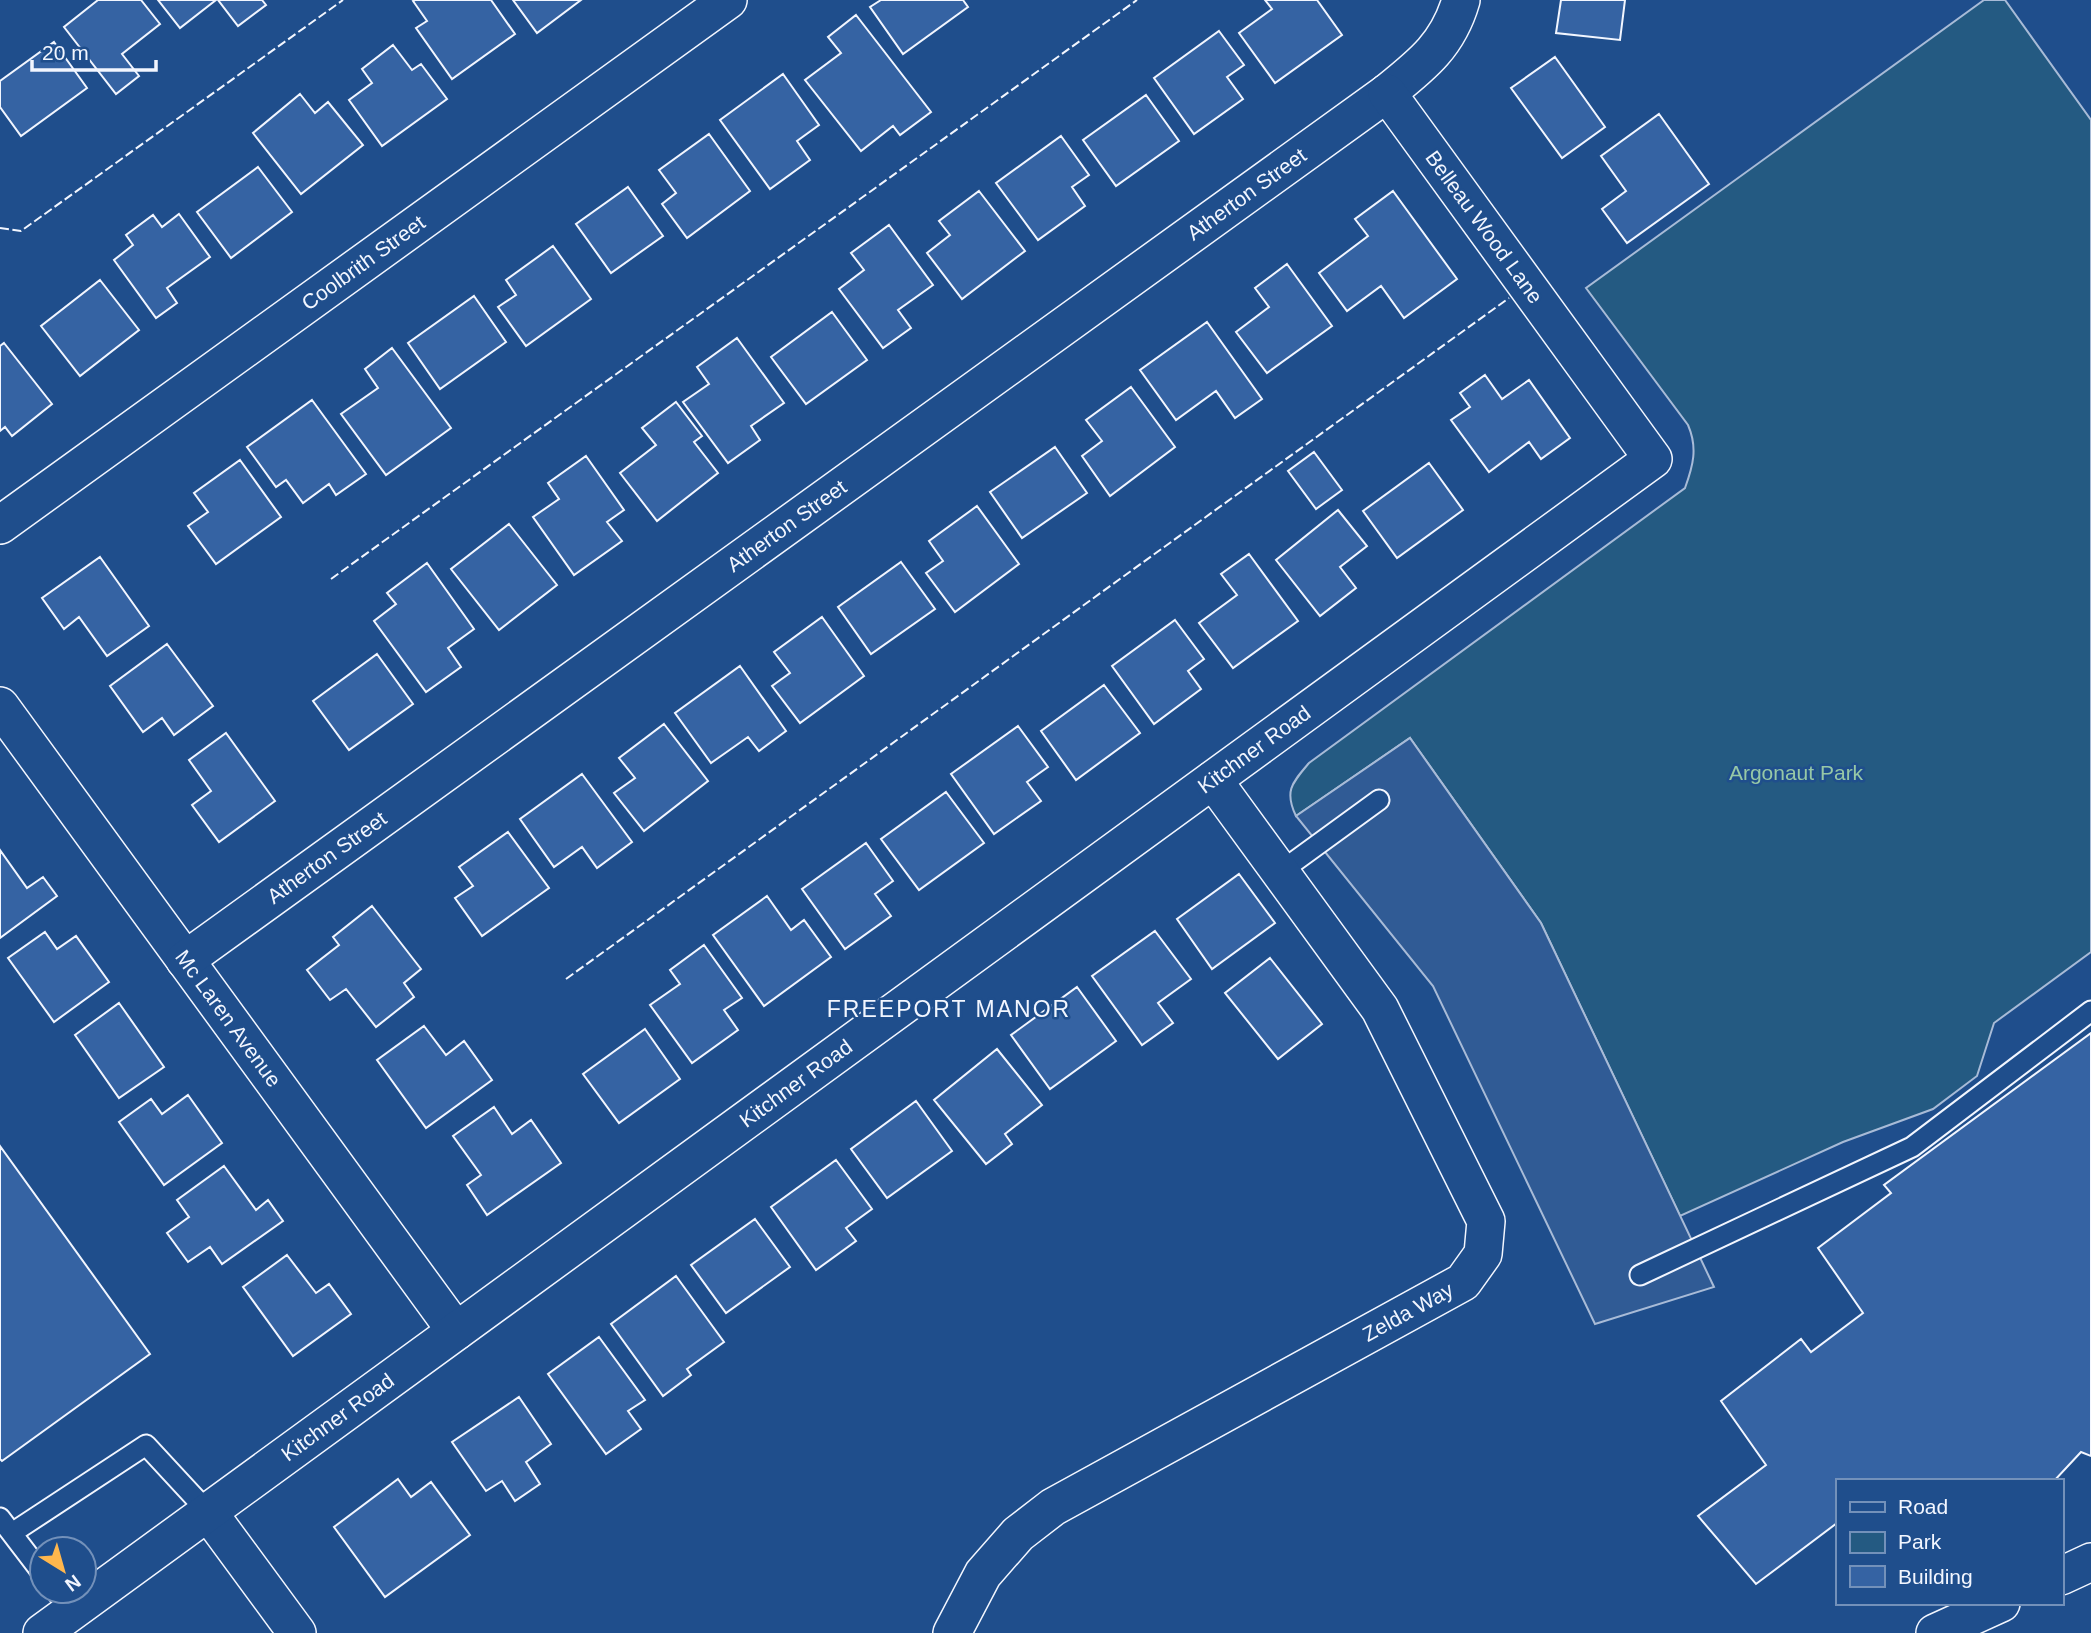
<svg xmlns="http://www.w3.org/2000/svg" width="2091" height="1633" font-family="Arial,sans-serif">
<style>
.green{fill:#245a82;stroke:#a8bbd7;stroke-width:2}
.parking{fill:#305b95;stroke:#a8bbd7;stroke-width:2}
.building{fill:#3563a3;stroke:#f2f6ff;stroke-width:2}
.lines{fill:none;stroke-linecap:round;stroke-linejoin:round}
.lane-casing{stroke:#f2f6ff;stroke-width:23}
.street-casing{stroke:#f2f6ff;stroke-width:40}
.lane{stroke:#1f4e8c;stroke-width:19}
.street{stroke:#1f4e8c;stroke-width:37}
.fence{stroke:#f2f6ff;stroke-width:2;stroke-dasharray:9 3.5;stroke-linecap:butt}
.labels{text-anchor:middle;stroke-width:5;stroke-linejoin:round;paint-order:stroke}
.street-label{font-size:21px;fill:#f2f6ff;stroke:#1f4e8c}
.park-label{font-size:21px;fill:#97c8a6;stroke:#1f4e8c}
.neighbourhood-label{font-size:23px;letter-spacing:2px;fill:#f2f6ff;stroke:#1f4e8c}
</style>
<rect width="100%" height="100%" fill="#1f4e8c"/>
<!-- green -->
<path class="green" d="M1984 0H2005L2091 120V952L1994 1023 1977 1076 1933 1109 1843 1142 1680 1216 1541 923 1410 738 1296 816C1284 791 1292 783 1309 763L1685 488C1693 466 1698 448 1688 425L1586 288Z"/>
<!-- parking -->
<path class="parking" d="M1410 738 1541 923 1714 1287 1595 1324 1433 986 1296 816Z"/>
<!-- building -->
<path class="building" d="M98 0H141L160 24 122 54 139 76 116 94 64 27Z
M158 0H216L180 28Z
M218 0H262L266 5 238 26Z
M415 0H491L515 34 452 79 416 28 427 21 413 1Z
M513 0H581L537 33Z
M881 0H963L968 7 903 54 870 7Z
M1265 0H1317L1342 35 1275 83 1239 33 1272 9Z
M1561 0H1625L1620 40 1556 33Z
M856 15 931 112 900 135 893 126 861 151 805 80 841 53 828 37Z
M1219 31 1244 65 1227 77 1243 99 1194 134 1154 78Z
M54 42 87 88 21 136 0 107V81Z
M393 45 412 70 421 64 447 99 382 146 349 100 372 83 362 69Z
M1555 57 1605 127 1562 158 1511 88Z
M783 74 819 125 797 141 810 160 770 189 720 120Z
M300 94 315 113 328 102 363 145 301 194 253 133Z
M1146 95 1179 141 1116 186 1083 140Z
M1659 114 1709 184 1627 243 1602 209 1626 191 1601 156Z
M709 134 750 191 687 238 662 204 676 193 659 170Z
M1061 136 1089 175 1072 187 1085 206 1038 240 996 183Z
M258 167 292 212 231 258 197 212Z
M628 187 663 236 611 273 576 224Z
M979 191 1025 251 962 299 927 253 950 235 939 221Z
M1393 191 1457 279 1404 318 1381 286 1347 311 1319 273 1368 236 1355 219Z
M179 214 210 257 167 288 177 303 156 318 114 260 133 245 126 235 153 215 162 227Z
M889 225 933 285 898 310 911 328 883 348 839 289 864 270 851 253Z
M553 246 591 299 526 346 498 307 516 295 506 280Z
M1287 264 1332 326 1267 373 1236 332 1269 307 1255 288Z
M100 280 139 330 80 376 41 326Z
M474 296 506 342 440 389 408 343Z
M832 312 867 360 806 404 771 357Z
M1207 322 1262 399 1235 418 1216 391 1176 420 1140 370Z
M737 338 784 403 751 426 760 440 728 463 683 402 709 384 697 367Z
M4 343 52 404 12 436 5 427 0 431V346Z
M392 348 451 428 386 475 341 414 378 388 365 369Z
M1485 375 1502 399 1529 380 1570 438 1541 459 1529 442 1489 472 1451 420 1470 407 1460 393Z
M1131 387 1175 447 1110 496 1082 456 1102 441 1086 420Z
M312 400 366 474 336 495 329 484 303 503 286 480 276 487 247 447Z
M676 402 702 436 694 442 718 473 657 521 620 473 656 445 642 428Z
M1055 447 1087 493 1022 538 990 492Z
M1314 452 1342 490 1316 509 1288 471Z
M586 456 624 510 607 522 622 541 574 575 533 517 559 499 548 483Z
M240 460 281 517 216 564 188 526 208 512 194 493Z
M1429 463 1463 510 1397 558 1363 511Z
M977 506 1019 564 955 612 926 573 943 561 929 541Z
M1338 510 1367 546 1340 567 1356 588 1320 616 1276 560Z
M509 524 557 585 499 630 451 569Z
M1249 554 1298 621 1233 668 1199 623 1237 595 1221 574Z
M100 557 149 626 107 656 79 617 64 629 42 598Z
M901 562 935 609 871 654 838 607Z
M427 563 474 629 448 648 461 667 426 692 374 621 396 604 387 593Z
M822 617 864 676 800 723 772 686 790 673 774 652Z
M1175 620 1204 659 1188 671 1201 689 1154 724 1112 666Z
M167 644 213 706 174 735 162 718 143 732 110 686Z
M377 654 413 704 349 750 313 701Z
M740 666 786 731 759 751 748 737 711 763 675 713Z
M1104 685 1140 733 1076 780 1041 731Z
M664 724 708 781 644 831 614 793 635 778 619 758Z
M1018 726 1048 767 1027 782 1041 801 994 834 951 774Z
M226 733 275 801 219 842 192 805 211 791 189 760Z
M582 774 632 842 597 868 582 847 554 867 520 819Z
M946 792 984 843 919 890 881 839Z
M508 832 549 888 482 936 455 898 473 886 459 867Z
M866 843 893 881 875 894 891 916 845 949 802 889Z
M0 850 27 888 43 877 57 896 0 938Z
M1239 874 1275 923 1212 969 1177 919Z
M767 896 791 930 804 920 831 957 764 1006 713 935Z
M372 906 421 969 404 983 414 997 376 1027 346 989 330 1000 307 970 339 945 333 937Z
M1155 931 1191 979 1158 1003 1173 1023 1142 1045 1092 976Z
M45 932 57 949 76 936 109 982 54 1022 8 958Z
M704 945 742 998 724 1010 738 1030 692 1063 650 1005 680 984 670 970Z
M1270 958 1322 1024 1278 1059 1225 993Z
M1077 987 1116 1041 1050 1089 1011 1035Z
M119 1003 164 1067 119 1098 75 1035Z
M424 1026 446 1055 464 1041 492 1080 426 1128 377 1060Z
M645 1029 680 1079 619 1123 583 1074Z
M2091 1033V1456L2081 1452 2054 1481H1837V1523L1756 1584 1698 1516 1766 1465 1721 1401 1801 1339 1811 1352 1863 1313 1818 1248 1891 1193 1884 1185Z
M997 1049 1042 1105 1005 1134 1012 1144 986 1164 934 1100Z
M188 1095 222 1143 164 1185 119 1122 151 1099 162 1114Z
M916 1101 952 1151 887 1198 851 1149Z
M494 1107 512 1134 531 1120 561 1163 487 1215 467 1185 481 1175 453 1136Z
M0 1146 150 1354 2 1461 0 1459Z
M836 1160 872 1209 846 1228 856 1241 816 1270 771 1207Z
M224 1166 256 1210 268 1200 283 1221 222 1264 210 1247 188 1262 167 1233 189 1217 177 1200Z
M755 1219 790 1267 726 1313 691 1265Z
M287 1255 316 1293 329 1284 351 1314 293 1356 243 1287Z
M676 1276 724 1342 687 1369 691 1375 663 1396 611 1324Z
M599 1337 645 1400 628 1411 641 1429 606 1454 548 1374Z
M519 1397 551 1444 526 1462 540 1484 515 1501 502 1481 486 1491 452 1442Z
M398 1479 411 1497 431 1482 470 1535 385 1597 334 1527Z"/>
<g class="lines">
<!-- lane casing -->
<g class="lane-casing">
<path id="lane" d="M1280 872 1379 800
M1640 1275 1912 1147 2091 1011
M0 1518 42 1573
M12 1533 146 1445 208 1512
M56 1591 71 1611"/>
</g>
<!-- street casing -->
<g class="street-casing">
<g id="street">
<path id="s1" d="M0 525 728 0"/>
<path id="s2" d="M0 706 456 1331"/>
<path id="s3" d="M185 960 1387 93C1422 65 1448 45 1461 0"/>
<path d="M208 1512 297 1633"/>
<path d="M2061 1576 2091 1562"/>
<path id="s4" d="M42 1633 1653 459 1387 93"/>
<path id="s5" d="M952 1633 983 1574 1018 1534 1053 1507 1463 1282 1483 1254 1486 1221 1380 1009 1213 780"/>
<path d="M1935 1633 2001 1603"/>
</g>
</g>
<!-- lane -->
<use href="#lane" class="lane"/>
<!-- street -->
<use href="#street" class="street"/>
<!-- fence -->
<path class="fence" d="M0 228 21 231 343 0
M331 579 1137 0
M566 979 1509 298"/>
</g>
<g class="labels">
<!-- street labels -->
<g class="street-label">
<text dy="7" stroke="none"><textPath href="#s3" startOffset="1309">Atherton Street</textPath></text>
<text transform="translate(1484 227) rotate(54)" y="7">Belleau Wood Lane</text>
<text dy="7" stroke="none"><textPath href="#s1" startOffset="448">Coolbrith Street</textPath></text>
<text dy="7" stroke="none"><textPath href="#s3" startOffset="742">Atherton Street</textPath></text>
<text dy="7" stroke="none"><textPath href="#s4" startOffset="1500">Kitchner Road</textPath></text>
<text dy="7" stroke="none"><textPath href="#s3" startOffset="175">Atherton Street</textPath></text>
<text dy="7" stroke="none"><textPath href="#s2" startOffset="387">Mc Laren Avenue</textPath></text>
<text dy="7" stroke="none"><textPath href="#s4" startOffset="933">Kitchner Road</textPath></text>
<text dy="7" stroke="none"><textPath href="#s5" startOffset="569">Zelda Way</textPath></text>
<text dy="7" stroke="none"><textPath href="#s4" startOffset="366">Kitchner Road</textPath></text>
</g>
<!-- park labels -->
<g class="park-label">
<text x="1796" y="780">Argonaut Park</text>
</g>
<!-- neighbourhood labels -->
<g class="neighbourhood-label">
<text x="949" y="1017">FREEPORT MANOR</text>
</g>
</g>
<!-- legend -->
<rect x="1836" y="1479" width="228" height="126" fill="#1f4e8c" stroke="#7391ba" stroke-width="2"/>
<rect x="1850" y="1502" width="35" height="10" fill="#1f4e8c" stroke="#7391ba" stroke-width="2"/>
<text x="1898" y="1514" font-size="21" fill="#f2f6ff">Road</text>
<rect x="1850" y="1532" width="35" height="21" fill="#245a82" stroke="#7391ba" stroke-width="2"/>
<text x="1898" y="1549" font-size="21" fill="#f2f6ff">Park</text>
<rect x="1850" y="1566" width="35" height="21" fill="#3563a3" stroke="#7391ba" stroke-width="2"/>
<text x="1898" y="1584" font-size="21" fill="#f2f6ff">Building</text>
<!-- north arrow -->
<g transform="translate(63 1570) rotate(143)"><circle r="33" fill="#1f4e8c" stroke="#7391ba" stroke-width="2"/>
<path d="M0-5L12 26L0 18L-12 26Z" fill="#ffb74d"/>
<text y="-10" font-size="19" font-weight="bold" text-anchor="middle" fill="#f2f6ff">N</text>
</g>
<!-- scale -->
<path d="M32 60v10h124v-10" fill="none" stroke="#f2f6ff" stroke-width="3.5"/>
<text x="42" y="60" font-size="21" fill="#f2f6ff" stroke="#1f4e8c" stroke-width="5" paint-order="stroke">20 m</text>
</svg>
